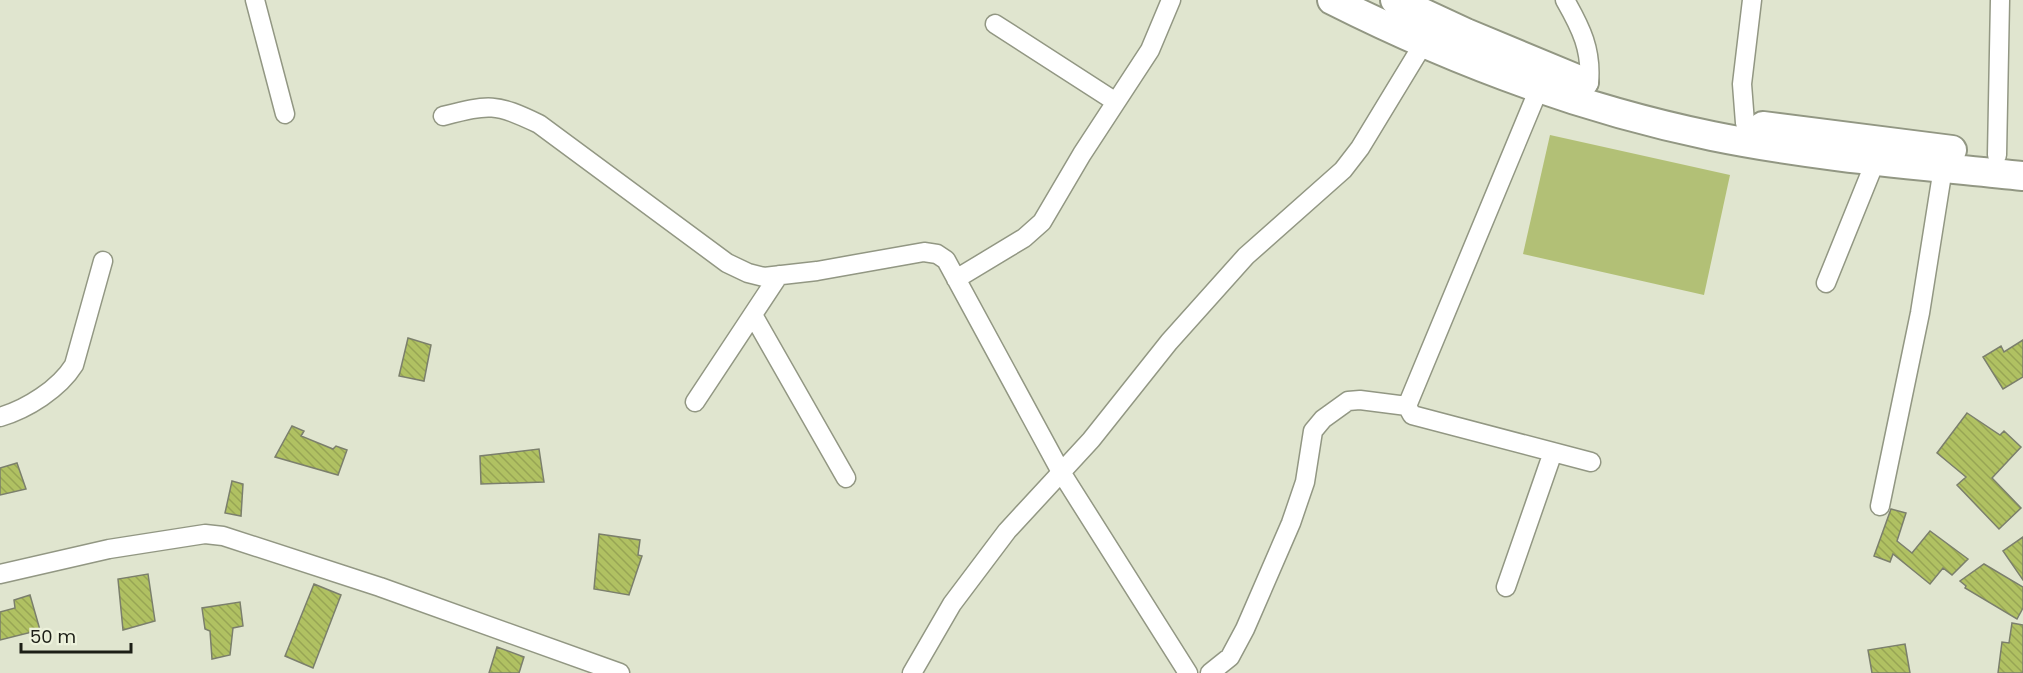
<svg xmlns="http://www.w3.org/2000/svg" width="2023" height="673" font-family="Poppins,sans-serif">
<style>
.pitch{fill:#b2c076}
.building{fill:url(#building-back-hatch);stroke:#7b7f6c;stroke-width:1.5}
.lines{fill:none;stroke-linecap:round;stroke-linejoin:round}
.street-casing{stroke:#929783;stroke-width:21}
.primary-casing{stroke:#929783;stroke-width:32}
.street{stroke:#fff;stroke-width:18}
.primary{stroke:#fff;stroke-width:28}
</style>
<defs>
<pattern id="building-back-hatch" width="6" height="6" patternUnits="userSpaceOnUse" patternTransform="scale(1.5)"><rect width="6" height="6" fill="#b0c162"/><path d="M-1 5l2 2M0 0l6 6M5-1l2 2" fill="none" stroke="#97a554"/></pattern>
</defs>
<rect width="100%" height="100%" fill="#e0e5cf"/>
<!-- pitch -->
<path class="pitch" d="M1550 135 1730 175 1704 295 1523 254Z"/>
<!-- building -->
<path class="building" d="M408 338 431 345 424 381 399 376Z
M2023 340V377L2003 389 1983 357 2001 346 2004 352Z
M1967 413 2000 435 2004 431 2021 447 1992 478 2021 508 1999 529 1957 485 1966 477 1937 453Z
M292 426 304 431 301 436 333 449 336 446 347 450 338 475 275 457Z
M539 449 544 482 481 484 480 456Z
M17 463 26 489 0 495V468Z
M232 481 243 484 241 516 225 513Z
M1891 509 1906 513 1897 541 1912 553 1930 531 1968 559 1952 575 1943 568 1930 584 1893 554 1890 562 1874 556Z
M599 534 640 540 638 555 642 556 629 595 594 589Z
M2023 537V580L2003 551Z
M1984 564 2023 587V608L2017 619 1965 588 1966 586 1960 581Z
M148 574 155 621 123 630 118 579Z
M314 584 341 595 313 668 285 656Z
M30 595 40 630 0 640V612L15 608 14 600Z
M240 602 243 626 233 628 230 655 212 659 210 631 205 629 202 608Z
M2012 623 2023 625V673H1998L2002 642 2009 643Z
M1905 644 1910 673H1872L1868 650Z
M497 647 524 657 519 673H489Z"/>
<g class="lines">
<!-- street casing -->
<g class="street-casing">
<path id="street" d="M255 0 285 114
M1565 0C1581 28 1592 50 1589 83
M995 24 1116 102
M1540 86 1407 406 1412 415 1591 462
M443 116C490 104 495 103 539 124L727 263 748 273 764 277 817 271 924 252 937 254 946 260 1061 472 1188 673
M1745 123 1742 84 1752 0
M1997 155 2000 0
M956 279 1024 238 1042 222 1082 154 1150 50 1171 0
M1826 283 1875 162
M753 315 846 478
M695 402 779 275
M0 417C27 409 59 389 74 365L103 261
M1880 506 1920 313 1943 168
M0 574 109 549 205 534 223 536 380 587 620 673
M1506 587 1553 452
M912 673 952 604 1007 531 1091 440 1169 342 1246 256 1343 170 1360 148 1425 41
M1210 673 1230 657 1245 629 1291 523 1305 482 1313 431 1323 419 1348 401 1360 400 1407 406"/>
</g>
<!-- primary casing -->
<g class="primary-casing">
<path id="primary" d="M1332 0C1451 60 1581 109 1712 136 1815 157 1919 165 2023 176
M1395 0 1466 33 1584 82
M1763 126 1952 150"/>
</g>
<!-- street -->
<use href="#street" class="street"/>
<!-- primary -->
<use href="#primary" class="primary"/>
</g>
<!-- scale -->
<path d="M21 643v9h110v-9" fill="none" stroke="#1c1e16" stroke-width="3"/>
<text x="30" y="643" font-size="18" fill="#1c1e16" stroke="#edf2dc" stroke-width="4.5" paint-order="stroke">50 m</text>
</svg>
